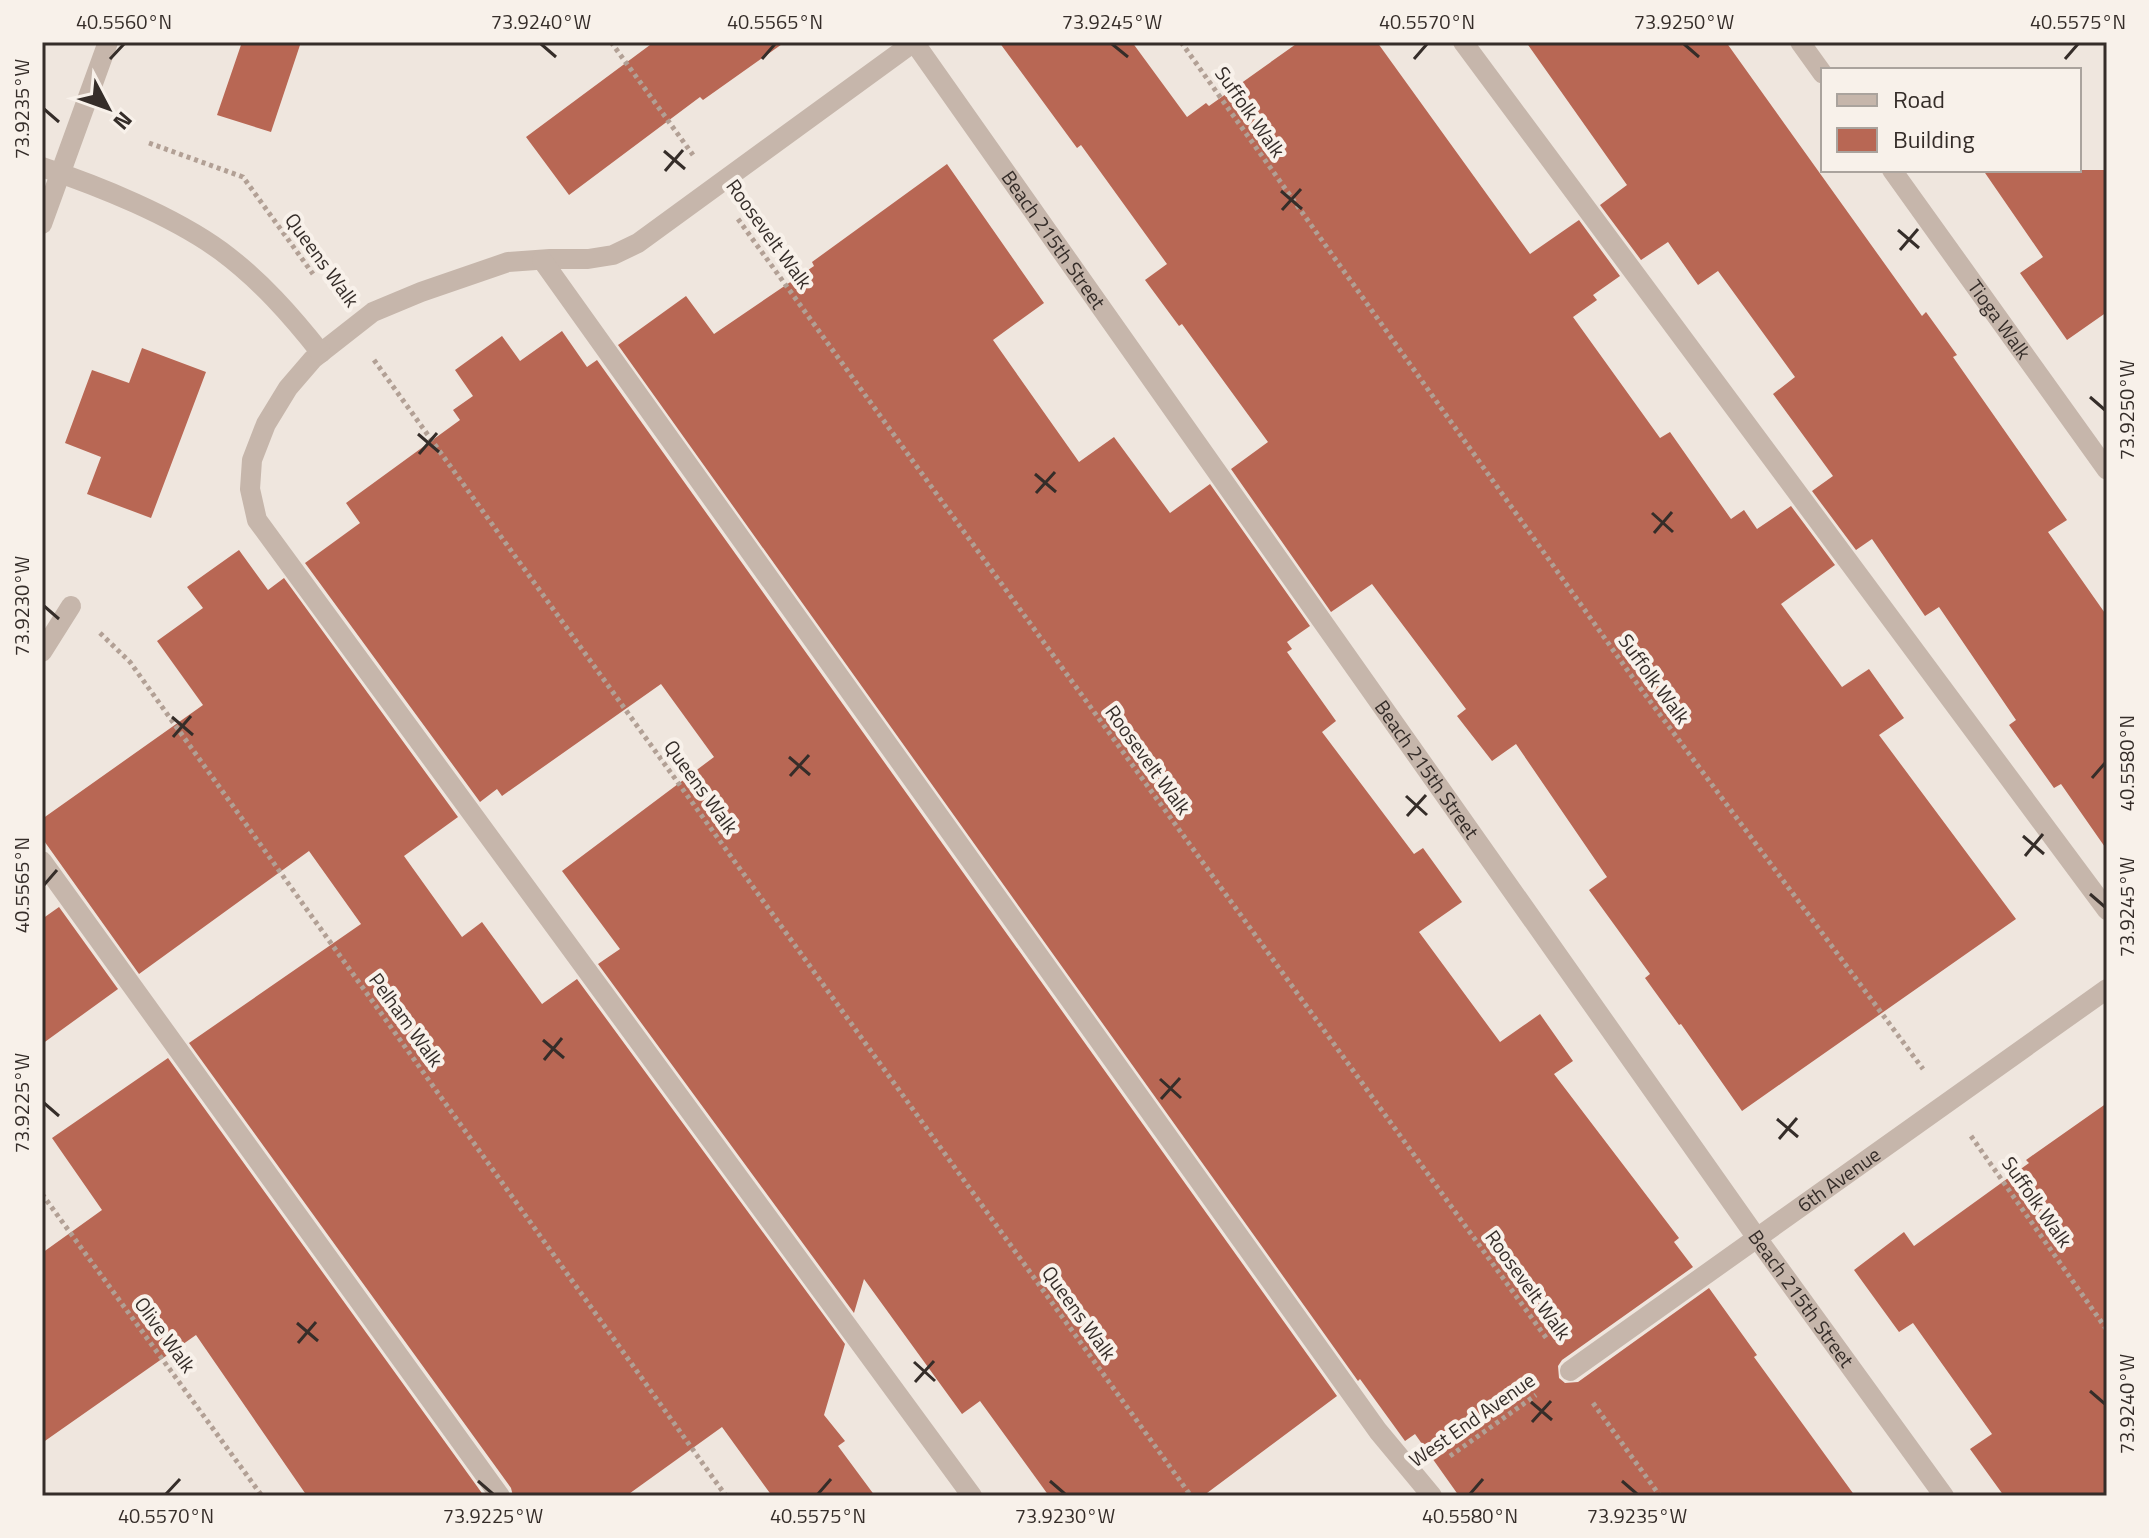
<svg xmlns="http://www.w3.org/2000/svg" width="2149" height="1538" font-family="'Titillium Web',sans-serif">
<style>
.building{fill:#b86754}
.lines{fill:none;stroke-linecap:round;stroke-linejoin:round}
.path{stroke:#b2a095;stroke-width:5;stroke-dasharray:4 4;stroke-linecap:butt}
.minor{stroke:#c6b6ab;stroke-width:20}
.ticks{fill:none;stroke:#352d29;stroke-width:3}
.labels{text-anchor:middle;stroke-width:8;stroke-linejoin:round;paint-order:stroke}
.street-label{font-size:20px;fill:#352d29;stroke:#f8f1ea}
.neatline{fill:none;stroke:#352d29;stroke-width:3}
.ticks-label{font-size:20px;text-anchor:middle;fill:#352d29}
</style>
<rect width="100%" height="100%" fill="#efe6de"/>
<!-- building -->
<path class="building" d="M242 42H301L271 132 217 115Z
M654 42H785L703 100 700 97 569 195 526 137Z
M999 42H1132L1187 117 1206 103 1209 106 1299 42H1377L1530 254 1579 220 1620 276 1593 295 1597 300 1573 317 1660 438 1670 432 1731 519 1744 510 1757 529 1791 506 1835 565 1781 604 1842 687 1869 669 1904 718 1879 735 2016 919 1742 1111 1681 1024 1679 1025 1645 978 1650 974 1589 890 1607 877 1516 744 1492 761 1457 716 1466 709 1372 584 1331 612 1231 469 1268 442 1182 324 1179 326 1145 280 1167 264 1081 145 1077 148Z
M1526 42H1726L1922 316 1926 312 1957 355 1953 357 2067 520 2048 532 2107 616V850L2061 784 2054 788 2009 725 2016 720 1939 607 1925 616 1872 539 1856 550 1812 491 1833 476 1773 394 1795 377 1718 271 1698 285 1668 242 1641 260 1600 205 1627 185Z
M947 164 1044 303 993 340 1079 462 1114 437 1170 513 1210 484 1310 626 1287 642 1292 649 1287 652 1336 721 1322 732 1414 854 1423 848 1462 902 1419 932 1500 1042 1540 1014 1573 1061 1554 1074 1679 1238 1674 1242 1693 1267 1562 1360 1558 1366 1559 1378 1565 1383 1578 1382 1709 1288 1757 1355 1754 1357 1855 1496H1459L1415 1434 1405 1441 1360 1379 1358 1381 618 345 686 296 714 334 814 266 812 262Z
M1983 170H2107V312L2067 340 2020 273 2043 257Z
M562 331 587 367 597 360 1337 1396 1203 1496H1049L980 1401 962 1414 864 1279 854 1313 598 964 620 949 562 871 714 757 661 684 502 796 497 789 480 802 305 563 360 523 346 503 460 420 453 410 473 396 455 370 502 336 520 361Z
M142 348 206 372 151 518 87 494 101 457 65 443 92 370 129 383Z
M239 550 268 590 284 578 458 817 404 856 462 937 482 922 542 1004 577 979 845 1344 824 1415 845 1441 838 1446 875 1496H772L722 1427 626 1496H513L511 1488 189 1043 361 924 309 851 139 974 42 838V819L203 705 157 641 203 608 187 587Z
M59 907 118 989 42 1044V919Z
M168 1058 484 1496H307L196 1335 42 1443V1253L102 1210 52 1138Z
M2107 1103V1496H2004L1970 1449 1992 1434 1913 1323 1899 1332 1854 1270 1904 1232 1914 1246 2029 1163 2026 1160Z"/>
<g class="lines">
<!-- path -->
<path class="path" d="M611 42 693 155
M1181 42 1638 685 1923 1069
M149 143 243 177 313 274
M738 219 1547 1339
M374 360 1191 1496
M100 633 130 662 726 1496
M1971 1136 2107 1330
M42 1194 262 1496
M1593 1403 1660 1496
M1450 1456 1536 1395"/>
<!-- minor -->
<g class="minor">
<path d="M914 42 638 243 613 255 588 259H550L508 262 421 292 373 312 313 359 288 388 266 424 252 460 250 489 257 520 972 1496"/>
<path id="s1" d="M914 42 1757 1238 1944 1496"/>
<path d="M1463 42 2107 910"/>
<path d="M1800 42 1823 74"/>
<path d="M42 167C99 186 173 216 221 251 260 280 291 315 321 353"/>
<path id="s2" d="M1892 170 2107 470"/>
<path d="M42 224 108 42"/>
<path d="M542 260 1378 1431 1432 1496"/>
<path d="M42 652 71 606"/>
<path d="M42 861 500 1496"/>
<path id="s3" d="M1570 1371 2107 989"/>
</g>
</g>
<!-- ticks -->
<path class="ticks" d="M541 44 556 57M1112 44 1128 57M1684 44 1699 57M110 59 124 44M762 59 775 44M1414 59 1427 44M2065 59 2078 44M44 109 59 122M664 151 685 169M665 171 683 150M1281 191 1302 209M1282 210 1301 189M1898 230 1919 248M1900 250 1918 229M2090 397 2105 410M418 434 439 452M419 454 437 433M1035 474 1056 492M1036 493 1055 472M1652 513 1673 532M1654 533 1672 512M44 606 59 619M172 717 193 735M173 737 191 716M789 757 810 775M790 776 809 755M2092 778 2105 763M1406 796 1427 815M1407 816 1426 795M2023 836 2044 854M2025 856 2043 834M44 885 57 870M2090 894 2105 907M543 1040 564 1058M544 1060 562 1038M1160 1079 1181 1098M1161 1099 1180 1078M44 1103 59 1116M1777 1119 1798 1137M1779 1139 1797 1118M297 1323 318 1341M298 1343 316 1322M914 1362 935 1381M915 1382 934 1361M2090 1391 2105 1404M1531 1402 1552 1420M1532 1422 1551 1401M478 1481 493 1494M1050 1481 1065 1494M1622 1481 1637 1494M166 1494 180 1479M818 1494 831 1479M1470 1494 1483 1479"/>
<g class="labels">
<!-- street labels -->
<g class="street-label">
<text transform="translate(1250 112) rotate(55)" y="7">Suffolk Walk</text>
<text transform="translate(769 234) rotate(54)" y="7">Roosevelt Walk</text>
<text dy="7" stroke="none"><textPath href="#s1" startOffset="242">Beach 215th Street</textPath></text>
<text transform="translate(322 260) rotate(54)" y="7">Queens Walk</text>
<text dy="7" stroke="none"><textPath href="#s2" startOffset="184">Tioga Walk</textPath></text>
<text transform="translate(1654 679) rotate(54)" y="7">Suffolk Walk</text>
<text transform="translate(1148 760) rotate(54)" y="7">Roosevelt Walk</text>
<text dy="7" stroke="none"><textPath href="#s1" startOffset="890">Beach 215th Street</textPath></text>
<text transform="translate(701 787) rotate(54)" y="7">Queens Walk</text>
<text transform="translate(406 1020) rotate(54)" y="7">Pelham Walk</text>
<text dy="7" stroke="none"><textPath href="#s3" startOffset="330">6th Avenue</textPath></text>
<text transform="translate(2037 1202) rotate(55)" y="7">Suffolk Walk</text>
<text transform="translate(1528 1285) rotate(54)" y="7">Roosevelt Walk</text>
<text dy="7" stroke="none"><textPath href="#s1" startOffset="1538">Beach 215th Street</textPath></text>
<text transform="translate(1079 1313) rotate(54)" y="7">Queens Walk</text>
<text transform="translate(165 1335) rotate(54)" y="7">Olive Walk</text>
<text transform="translate(1472 1420) rotate(-35)" y="7">West End Avenue</text>
</g>
</g>
<!-- border -->
<rect width="2149" height="1538" fill="none" stroke="#f8f1ea" stroke-width="88"/>
<!-- legend -->
<rect x="1821" y="68" width="260" height="104" fill="#f8f1ea" stroke="#aaa39d" stroke-width="2"/>
<rect x="1837" y="94" width="40" height="12" fill="#c6b6ab" stroke="#aaa39d" stroke-width="2"/>
<text x="1893" y="108" font-size="24" fill="#352d29">Road</text>
<rect x="1837" y="128" width="40" height="24" fill="#b86754" stroke="#aaa39d" stroke-width="2"/>
<text x="1893" y="148" font-size="24" fill="#352d29">Building</text>
<!-- north arrow -->
<g transform="translate(108 108) rotate(131)" stroke="#f8f1ea" stroke-width="6" paint-order="stroke">
<path d="M0-6L14 30L0 20L-14 30Z" fill="#352d29"/>
<text y="-12" font-size="22" font-weight="bold" text-anchor="middle" fill="#352d29">N</text>
</g>
<rect x="44" y="44" width="2061" height="1450" class="neatline"/>
<g class="ticks-label">
<text x="124" y="29">40.5560°N</text>
<text x="541" y="29">73.9240°W</text>
<text x="775" y="29">40.5565°N</text>
<text x="1112" y="29">73.9245°W</text>
<text x="1427" y="29">40.5570°N</text>
<text x="1684" y="29">73.9250°W</text>
<text x="2078" y="29">40.5575°N</text>
<text transform="translate(22 109) rotate(-90)" y="7">73.9235°W</text>
<text transform="translate(2127 410) rotate(-90)" y="7">73.9250°W</text>
<text transform="translate(22 606) rotate(-90)" y="7">73.9230°W</text>
<text transform="translate(2127 763) rotate(-90)" y="7">40.5580°N</text>
<text transform="translate(22 885) rotate(-90)" y="7">40.5565°N</text>
<text transform="translate(2127 907) rotate(-90)" y="7">73.9245°W</text>
<text transform="translate(22 1103) rotate(-90)" y="7">73.9225°W</text>
<text transform="translate(2127 1404) rotate(-90)" y="7">73.9240°W</text>
<text x="166" y="1523">40.5570°N</text>
<text x="493" y="1523">73.9225°W</text>
<text x="818" y="1523">40.5575°N</text>
<text x="1065" y="1523">73.9230°W</text>
<text x="1470" y="1523">40.5580°N</text>
<text x="1637" y="1523">73.9235°W</text>
</g>
</svg>
